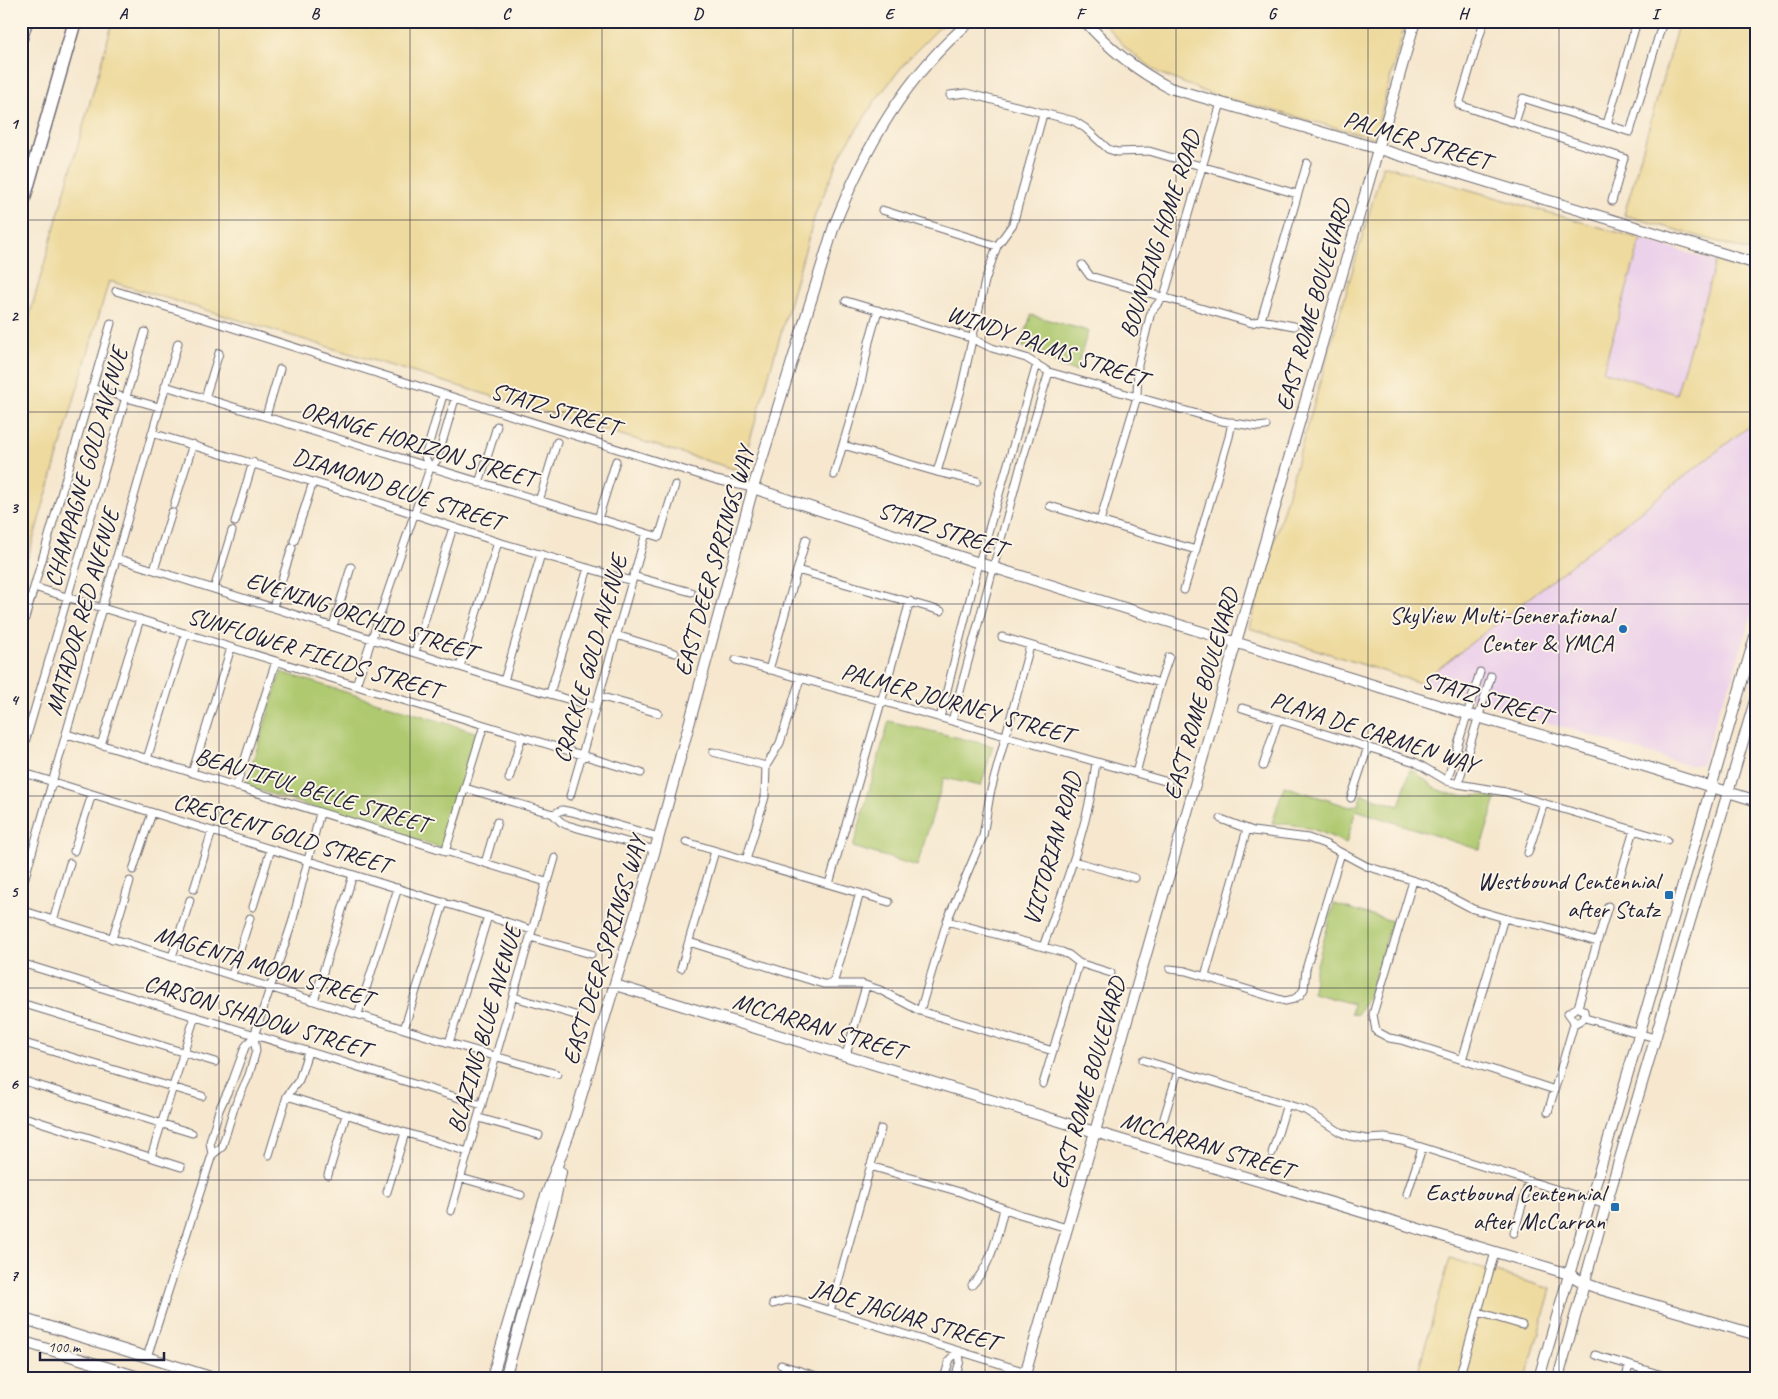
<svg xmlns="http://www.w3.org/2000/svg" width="1778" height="1399" font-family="Caveat,sans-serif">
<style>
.built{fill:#ecd1ea}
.green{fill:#afc96f;stroke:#687655}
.sand{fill:#eeda9e;stroke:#887e6c}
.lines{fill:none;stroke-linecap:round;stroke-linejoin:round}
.street-casing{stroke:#6c676e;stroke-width:9}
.secondary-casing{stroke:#6c676e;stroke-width:12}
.highway-casing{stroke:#6c676e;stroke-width:15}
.street{stroke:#fff;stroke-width:7}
.secondary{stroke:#fff;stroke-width:10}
.highway{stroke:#fff;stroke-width:12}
.grid{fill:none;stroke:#22223b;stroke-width:1;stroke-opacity:0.55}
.poi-dot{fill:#1f6fb2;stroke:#fcf5e5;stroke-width:2}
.labels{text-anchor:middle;stroke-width:4;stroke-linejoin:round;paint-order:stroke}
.street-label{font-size:24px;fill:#22223b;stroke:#fcf5e5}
.poi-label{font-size:24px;fill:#22223b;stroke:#fcf5e5;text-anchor:end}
.neatline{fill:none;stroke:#22223b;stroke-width:2}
.grid-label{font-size:16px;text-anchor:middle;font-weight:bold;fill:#22223b}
</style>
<rect width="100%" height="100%" fill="#fcf5e5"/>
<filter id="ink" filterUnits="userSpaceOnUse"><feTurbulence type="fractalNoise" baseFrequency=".02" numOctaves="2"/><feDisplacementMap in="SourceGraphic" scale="10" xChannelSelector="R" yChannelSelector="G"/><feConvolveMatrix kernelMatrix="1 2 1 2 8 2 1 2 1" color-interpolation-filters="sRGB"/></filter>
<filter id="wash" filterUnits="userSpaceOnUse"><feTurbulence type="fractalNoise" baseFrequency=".0096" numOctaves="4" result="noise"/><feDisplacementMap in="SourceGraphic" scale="20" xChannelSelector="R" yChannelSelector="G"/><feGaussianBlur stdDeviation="1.12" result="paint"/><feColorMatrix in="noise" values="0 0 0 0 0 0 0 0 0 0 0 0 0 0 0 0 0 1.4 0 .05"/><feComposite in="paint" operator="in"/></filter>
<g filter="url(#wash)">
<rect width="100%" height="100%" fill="#f6e7ce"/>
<!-- built -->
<path class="built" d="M1641 239 1716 261 1676 395 1603 371Z
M1757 420V597L1731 682 1720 705 1703 761 1701 764 1687 765 1420 683Z"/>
<!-- green -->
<path class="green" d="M1031 315 1088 331 1076 371 1060 367 1048 358 1021 346Z
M281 672 478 733 443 848 245 786Z
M889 721 993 746 981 786 944 778 917 866 853 847Z
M1410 769C1421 775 1428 784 1439 790 1456 799 1478 794 1497 796L1480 850 1356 810 1346 844C1320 830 1302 824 1272 823L1284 786 1350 807 1359 804 1361 794 1399 806Z
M1334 904 1392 921 1370 993 1357 1015 1351 1013 1353 1004 1313 993 1314 975Z"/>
<!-- sand -->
<path class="sand" d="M113 21H946L908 59 875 101 842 152 816 212 741 471 109 281 21 581V322L28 321Z
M1102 21H1406L1374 138 1208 93 1159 73 1128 50Z
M1679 21H1757V253L1624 215Z
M1383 165 1641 239 1603 371 1676 394 1716 261 1757 274V420L1420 683 1249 628Z
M1450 1258 1551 1289 1526 1378H1416Z"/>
</g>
<g filter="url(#ink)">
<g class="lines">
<!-- street casing -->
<g class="street-casing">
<path id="street" d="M1484 21 1459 105 1624 158 1612 201
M950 95 966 93 1074 121 1085 128 1108 149 1117 152 1149 151 1297 194
M1515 123 1523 98 1630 132 1663 21
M1607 124 1637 21
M882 210 997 246
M1082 265 1090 276 1252 323 1261 320 1294 326
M116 291 716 480 753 488
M846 301 971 338 992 348 1026 358 1049 372 1222 421 1258 427 1266 426
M1261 320 1307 163
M165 386 659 537 675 485
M91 388 159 407
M205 398 219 353
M266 416 280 369
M152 433 372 500 498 542 632 581
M843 445 937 472 977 481
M430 468 425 457 443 395
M937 472 961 390 985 281 997 246 1013 224 1043 114
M834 475 861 383 869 342 878 310
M479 483 497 426
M539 501 557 442
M174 505 193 444
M1050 506 1196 550
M598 519 616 461
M1100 521 1137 397 1138 365 1151 312 1164 296 1221 103
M235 522 253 462
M294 541 313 482
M116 558 504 681 595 707
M154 570 172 512
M797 570 941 611
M633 576 691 592
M34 587 641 773
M214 589 232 531
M1184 590 1229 437 1232 422
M273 607 292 548
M333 626 351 567
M21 632 111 323
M616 635 675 653
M1002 637 1160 683
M415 652 453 527
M736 660 1168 782
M460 667 498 542
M769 670 806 539
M504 681 541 554
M356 685 430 468 437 460 455 399
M550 693 588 568
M599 696 658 713
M1242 708 1415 762 1447 781 1458 784 1506 792 1667 840
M940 718 979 563 1037 364
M952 721 1022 461 1049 372
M67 734 546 882
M101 745 140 619
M713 752 766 766
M21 756 145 332
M147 759 186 633
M1263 766 1278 719
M21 772 532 930
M192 773 231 648
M1136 773 1160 683 1169 657
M509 779 522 736
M1447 781 1480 672
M1458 784 1491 676
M236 787 276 661
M465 788 553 814 561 822 567 825 655 850
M570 796 646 533
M1351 798 1368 747
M553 814 562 810 572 812 659 837
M1221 819 1253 831 1308 838 1325 844 1366 866 1428 885 1473 909 1515 921 1544 926 1597 942
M686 842 889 902
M74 851 92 794
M445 852 484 725
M1528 853 1544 803
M746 860 765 797 766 766 780 743 800 679
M1073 861 1135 878
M485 863 497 822
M133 870 152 813
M1619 880 1634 830
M1413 881 1373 1014 1376 1031 1389 1038 1401 1040 1555 1090
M829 884 910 601
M194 889 212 831
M21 891 178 343
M253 907 271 849
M21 910 449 1043 557 1074
M53 921 70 863
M947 921 1062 952 1069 955 1079 963 1111 973
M530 937 591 954
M112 939 130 881
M689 942 823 984H862L880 990 920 1011 1053 1051
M1043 947C1064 887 1089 826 1096 762
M172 957 190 900
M21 963 482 1105
M681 968 715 851
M1170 969 1186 971 1285 1001 1294 999 1300 995 1304 989 1306 969 1341 853
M232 975 250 918
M1205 976 1247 829
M833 984 860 893
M514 997 575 1015
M314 1001 353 875
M21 1003 215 1062
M1578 1007 1608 906
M1578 1007 1584 1011 1585 1018 1574 1024 1573 1020 1568 1013Z
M920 1011 947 921 983 836 990 794 1030 646
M358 1014 398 888
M1585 1018 1655 1038
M404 1029 444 902
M21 1042 202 1096
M449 1043 488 916
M846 1055 866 986
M1143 1060 1305 1110 1340 1132 1350 1136 1367 1139 1385 1138 1402 1141 1606 1205
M1462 1060 1504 918
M21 1080 192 1133
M1043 1084 1079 963
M287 1096 468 1152
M1548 1112 1574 1024
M21 1116 181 1167
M479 1118 539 1135
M1164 1118 1178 1071
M1272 1153 1287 1104
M212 1155 222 1147 234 1108 249 1075 256 1051 254 1036
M269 1155 287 1096 299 1080 308 1052
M151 1157 195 1016
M870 1166 960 1192 1019 1214 1067 1228
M328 1175 346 1115
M461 1178 521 1195
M387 1192 405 1133
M1407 1194 1422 1148
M451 1211 546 882 549 879 555 858
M1514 1233 1529 1181
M972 1285C992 1264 997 1236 1004 1209
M773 1304 787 1300 798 1301 1026 1372
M830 1311 881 1129
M1478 1312 1522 1325
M1595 1355 1672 1378
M147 1357 212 1155 210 1142 219 1110 233 1080 245 1047 254 1036 292 923 320 813
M781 1365 823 1378
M944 1378 950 1359 959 1351
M955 1378 960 1361 959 1351
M1459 1378 1495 1252
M1626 1378 1629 1365"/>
</g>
<!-- secondary casing -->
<g class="secondary-casing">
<path id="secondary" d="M1085 21C1110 50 1137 71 1170 88L1379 149 1757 264
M753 488 979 563 1467 714 1583 747 1757 801
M615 985 1095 1132 1569 1274 1584 1283 1603 1290 1757 1335
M21 1318 214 1378
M21 1341 142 1378
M492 1378 544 1201 574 1120 657 843 753 488 834 226C865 148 905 76 971 21
M505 1378 554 1204 561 1172
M1024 1378 1415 21
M1539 1378 1757 630
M1558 1378 1606 1205 1757 694"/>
</g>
<!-- highway casing -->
<g class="highway-casing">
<path id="highway" d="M21 38 26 21
M21 209 75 21"/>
</g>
<!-- street -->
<use href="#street" class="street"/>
<!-- secondary -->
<use href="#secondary" class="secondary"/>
<!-- highway -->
<use href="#highway" class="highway"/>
</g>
</g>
<!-- grid -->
<path class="grid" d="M219 21V1378M410 21V1378M602 21V1378M793 21V1378M985 21V1378M1176 21V1378M1368 21V1378M1559 21V1378M21 220H1757M21 412H1757M21 604H1757M21 796H1757M21 988H1757M21 1180H1757"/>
<!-- markers -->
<g class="poi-dot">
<circle cx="1623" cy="629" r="5"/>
<rect x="1664" y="890" width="10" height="10" rx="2.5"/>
<rect x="1610" y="1202" width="10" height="10" rx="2.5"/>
</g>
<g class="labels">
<!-- street labels -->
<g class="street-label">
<text transform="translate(1417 140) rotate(17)" y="8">PALMER STREET</text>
<text transform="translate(1160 234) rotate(-72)" y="8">BOUNDING HOME ROAD</text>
<text transform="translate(1313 305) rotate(-74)" y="8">EAST ROME BOULEVARD</text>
<text transform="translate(1047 346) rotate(19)" y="8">WINDY PALMS STREET</text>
<text transform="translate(555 409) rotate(17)" y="8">STATZ STREET</text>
<text transform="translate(418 444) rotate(17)" y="8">ORANGE HORIZON STREET</text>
<text transform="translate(86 467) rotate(-74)" y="8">CHAMPAGNE GOLD AVENUE</text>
<text transform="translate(398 489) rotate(18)" y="8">DIAMOND BLUE STREET</text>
<text transform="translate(942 529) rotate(18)" y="8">STATZ STREET</text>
<text transform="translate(714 561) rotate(-74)" y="8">EAST DEER SPRINGS WAY</text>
<text transform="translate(82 612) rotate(-74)" y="8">MATADOR RED AVENUE</text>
<text transform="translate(361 616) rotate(18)" y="8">EVENING ORCHID STREET</text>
<text transform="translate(314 653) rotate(17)" y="8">SUNFLOWER FIELDS STREET</text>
<text transform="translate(590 659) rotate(-74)" y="8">CRACKLE GOLD AVENUE</text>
<text transform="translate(1201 694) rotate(-74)" y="8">EAST ROME BOULEVARD</text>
<text transform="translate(1486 698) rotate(17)" y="8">STATZ STREET</text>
<text transform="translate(957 703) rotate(16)" y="8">PALMER JOURNEY STREET</text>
<text transform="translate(1374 732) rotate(18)" y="8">PLAYA DE CARMEN WAY</text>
<text transform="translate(312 790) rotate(17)" y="8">BEAUTIFUL BELLE STREET</text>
<text transform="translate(282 833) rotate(17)" y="8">CRESCENT GOLD STREET</text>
<text transform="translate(1052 849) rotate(-74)" y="8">VICTORIAN ROAD</text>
<text transform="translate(604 950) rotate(-73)" y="8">EAST DEER SPRINGS WAY</text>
<text transform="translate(264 966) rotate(17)" y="8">MAGENTA MOON STREET</text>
<text transform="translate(257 1016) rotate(17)" y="8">CARSON SHADOW STREET</text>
<text transform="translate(819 1026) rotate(17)" y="8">MCCARRAN STREET</text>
<text transform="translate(484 1029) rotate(-74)" y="8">BLAZING BLUE AVENUE</text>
<text transform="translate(1088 1083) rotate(-74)" y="8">EAST ROME BOULEVARD</text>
<text transform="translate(1207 1145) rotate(17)" y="8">MCCARRAN STREET</text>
<text transform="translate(905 1315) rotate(17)" y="8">JADE JAGUAR STREET</text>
</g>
<!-- poi labels -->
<g class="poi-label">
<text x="1613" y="623">SkyView Multi-Generational<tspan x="1613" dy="28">Center &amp; YMCA</tspan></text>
<text x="1659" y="889">Westbound Centennial<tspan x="1659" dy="28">after Statz</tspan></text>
<text x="1605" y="1201">Eastbound Centennial<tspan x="1605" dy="28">after McCarran</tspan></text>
</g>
</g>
<!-- margin -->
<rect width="1778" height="1399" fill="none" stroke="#fcf5e5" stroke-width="55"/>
<!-- scale -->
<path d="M40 1352v8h124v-8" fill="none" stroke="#22223b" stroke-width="2.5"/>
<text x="48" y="1352" font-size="15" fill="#22223b" stroke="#fcf5e5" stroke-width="4" paint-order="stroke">100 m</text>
<rect x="28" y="28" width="1722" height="1344" class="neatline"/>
<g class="grid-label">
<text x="123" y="19">A</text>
<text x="315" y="19">B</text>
<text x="506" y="19">C</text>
<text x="698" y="19">D</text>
<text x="889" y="19">E</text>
<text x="1080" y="19">F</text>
<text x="1272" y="19">G</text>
<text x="1463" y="19">H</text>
<text x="1655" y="19">I</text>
<text x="14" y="129">1</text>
<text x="14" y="321">2</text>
<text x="14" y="513">3</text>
<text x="14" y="705">4</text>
<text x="14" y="897">5</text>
<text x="14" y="1089">6</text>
<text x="14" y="1281">7</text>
</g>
</svg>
